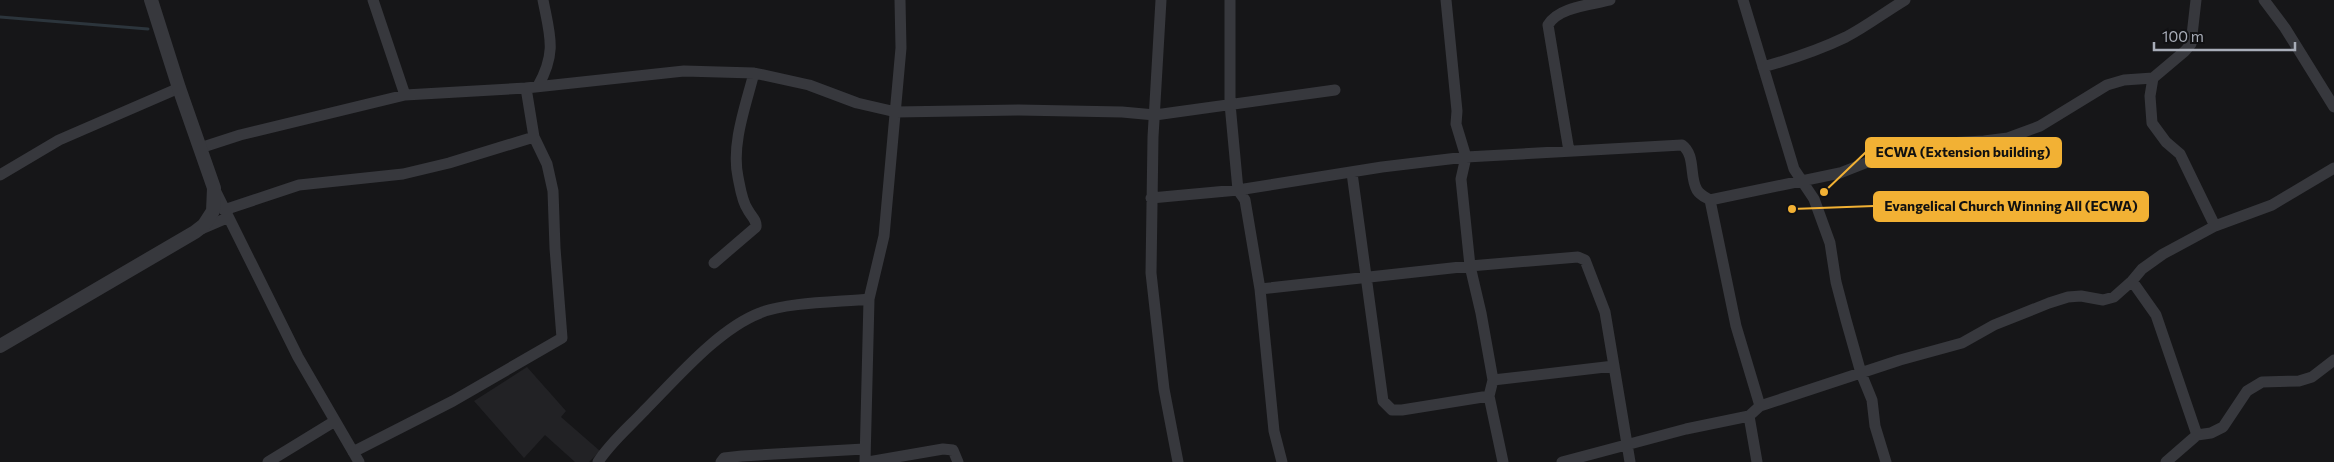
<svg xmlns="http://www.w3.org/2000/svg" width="2334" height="462" font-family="Commissioner,sans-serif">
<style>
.built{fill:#222225}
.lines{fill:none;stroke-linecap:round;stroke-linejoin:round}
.stream{stroke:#2c353c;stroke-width:3}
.minor{stroke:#37383d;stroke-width:11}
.tertiary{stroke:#37383d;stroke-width:14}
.leader{fill:none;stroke:#f2b134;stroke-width:2}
.callout-dot{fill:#f2b134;stroke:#111113;stroke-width:2}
.callout{fill:#f2b134;stroke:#f2b134;stroke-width:2}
.callout-label{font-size:14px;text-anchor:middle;font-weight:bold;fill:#111}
</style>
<rect width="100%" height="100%" fill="#161618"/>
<!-- built -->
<path class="built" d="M527 367 566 411 561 417 600 451 589 462H575L545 435 524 458 474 401Z"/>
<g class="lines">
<!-- stream -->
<path class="stream" d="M0 17 148 29"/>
<!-- minor -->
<path class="minor" d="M373 0 405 95
M1161 0 1153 137 1151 273 1164 389 1178 462
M1230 0V104L1238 190 1245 200 1260 289 1274 431 1282 462
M1446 0 1457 111 1456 124 1466 157 1461 179 1470 266 1481 313 1493 380 1489 396 1503 462
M1743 0 1794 169 1814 199 1830 243 1836 282 1846 320 1861 373 1872 400 1875 426 1886 462
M2264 0 2285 28 2334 107
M1763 67C1792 59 1819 50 1846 37 1867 26 1885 12 1905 0
M2153 78 2150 96 2152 123 2166 142 2180 154 2215 226
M538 86C557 52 550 36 543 0
M200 148 240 135 405 95 526 88 684 71 754 73 809 85 857 103 896 112 1019 110 1122 112 1155 115 1335 90
M1569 151 1548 25C1558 7 1591 5 1610 0
M1352 173 1383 401 1392 410H1402L1489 396
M0 175 59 140 179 88
M214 188 298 357 359 462
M1151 198 1238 190 1382 167 1466 157 1682 145C1696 155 1689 177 1697 190 1700 195 1705 197 1710 200L1736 326 1760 406
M1710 200 1840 173 1911 145 1984 141 2008 138 2040 126 2107 85 2124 80 2153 78 2185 51 2191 44 2196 0
M224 210 299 185 403 174 449 163 534 137
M199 230 227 218
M714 263 756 227C757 220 751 216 748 210 742 202 740 187 738 177 731 144 746 105 754 73
M2132 281 2156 315 2197 435
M1260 289 1470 266 1578 257 1585 260 1605 312 1630 462
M1493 380 1614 366
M1749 416 1757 462
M353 452 453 401 562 338 555 248 553 191 547 164 534 137 526 88
M268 462 335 421
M598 462C610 443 629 427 644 411 676 379 718 329 760 313 786 302 840 302 869 299
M721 462 724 458 742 456 864 449
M865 462 869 299 884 236 901 48 900 0
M868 462 943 449 953 450 958 462
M1562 462 1686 429 1749 416 1760 406 1900 360 1962 343 1994 325 2049 303 2068 297 2081 296 2103 300 2114 297 2132 281 2142 269 2163 254 2215 226 2272 205 2334 168
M2166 462 2197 435 2211 433 2223 427 2247 391 2262 382 2299 381 2312 377 2334 360"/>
<!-- tertiary -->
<path class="tertiary" d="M0 346 195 232 204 225 213 211 214 188 179 88 151 0"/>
</g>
<!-- callouts -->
<path class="leader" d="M1824 192L1866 152M1792 209L1874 206"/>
<g class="callout-dot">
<circle cx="1824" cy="192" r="5"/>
<circle cx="1792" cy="209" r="5"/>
</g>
<g class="callout">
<rect x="1866" y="138" width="195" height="29" rx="5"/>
<rect x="1874" y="192" width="274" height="29" rx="5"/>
</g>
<g class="callout-label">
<text x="1963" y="157">ECWA (Extension building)</text>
<text x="2011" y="211">Evangelical Church Winning All (ECWA)</text>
</g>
<!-- scale -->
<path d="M2154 42v8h141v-8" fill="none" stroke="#a8adb8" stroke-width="2.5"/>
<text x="2162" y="42" font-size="15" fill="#a8adb8" stroke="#111113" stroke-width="4" paint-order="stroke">100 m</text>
</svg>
